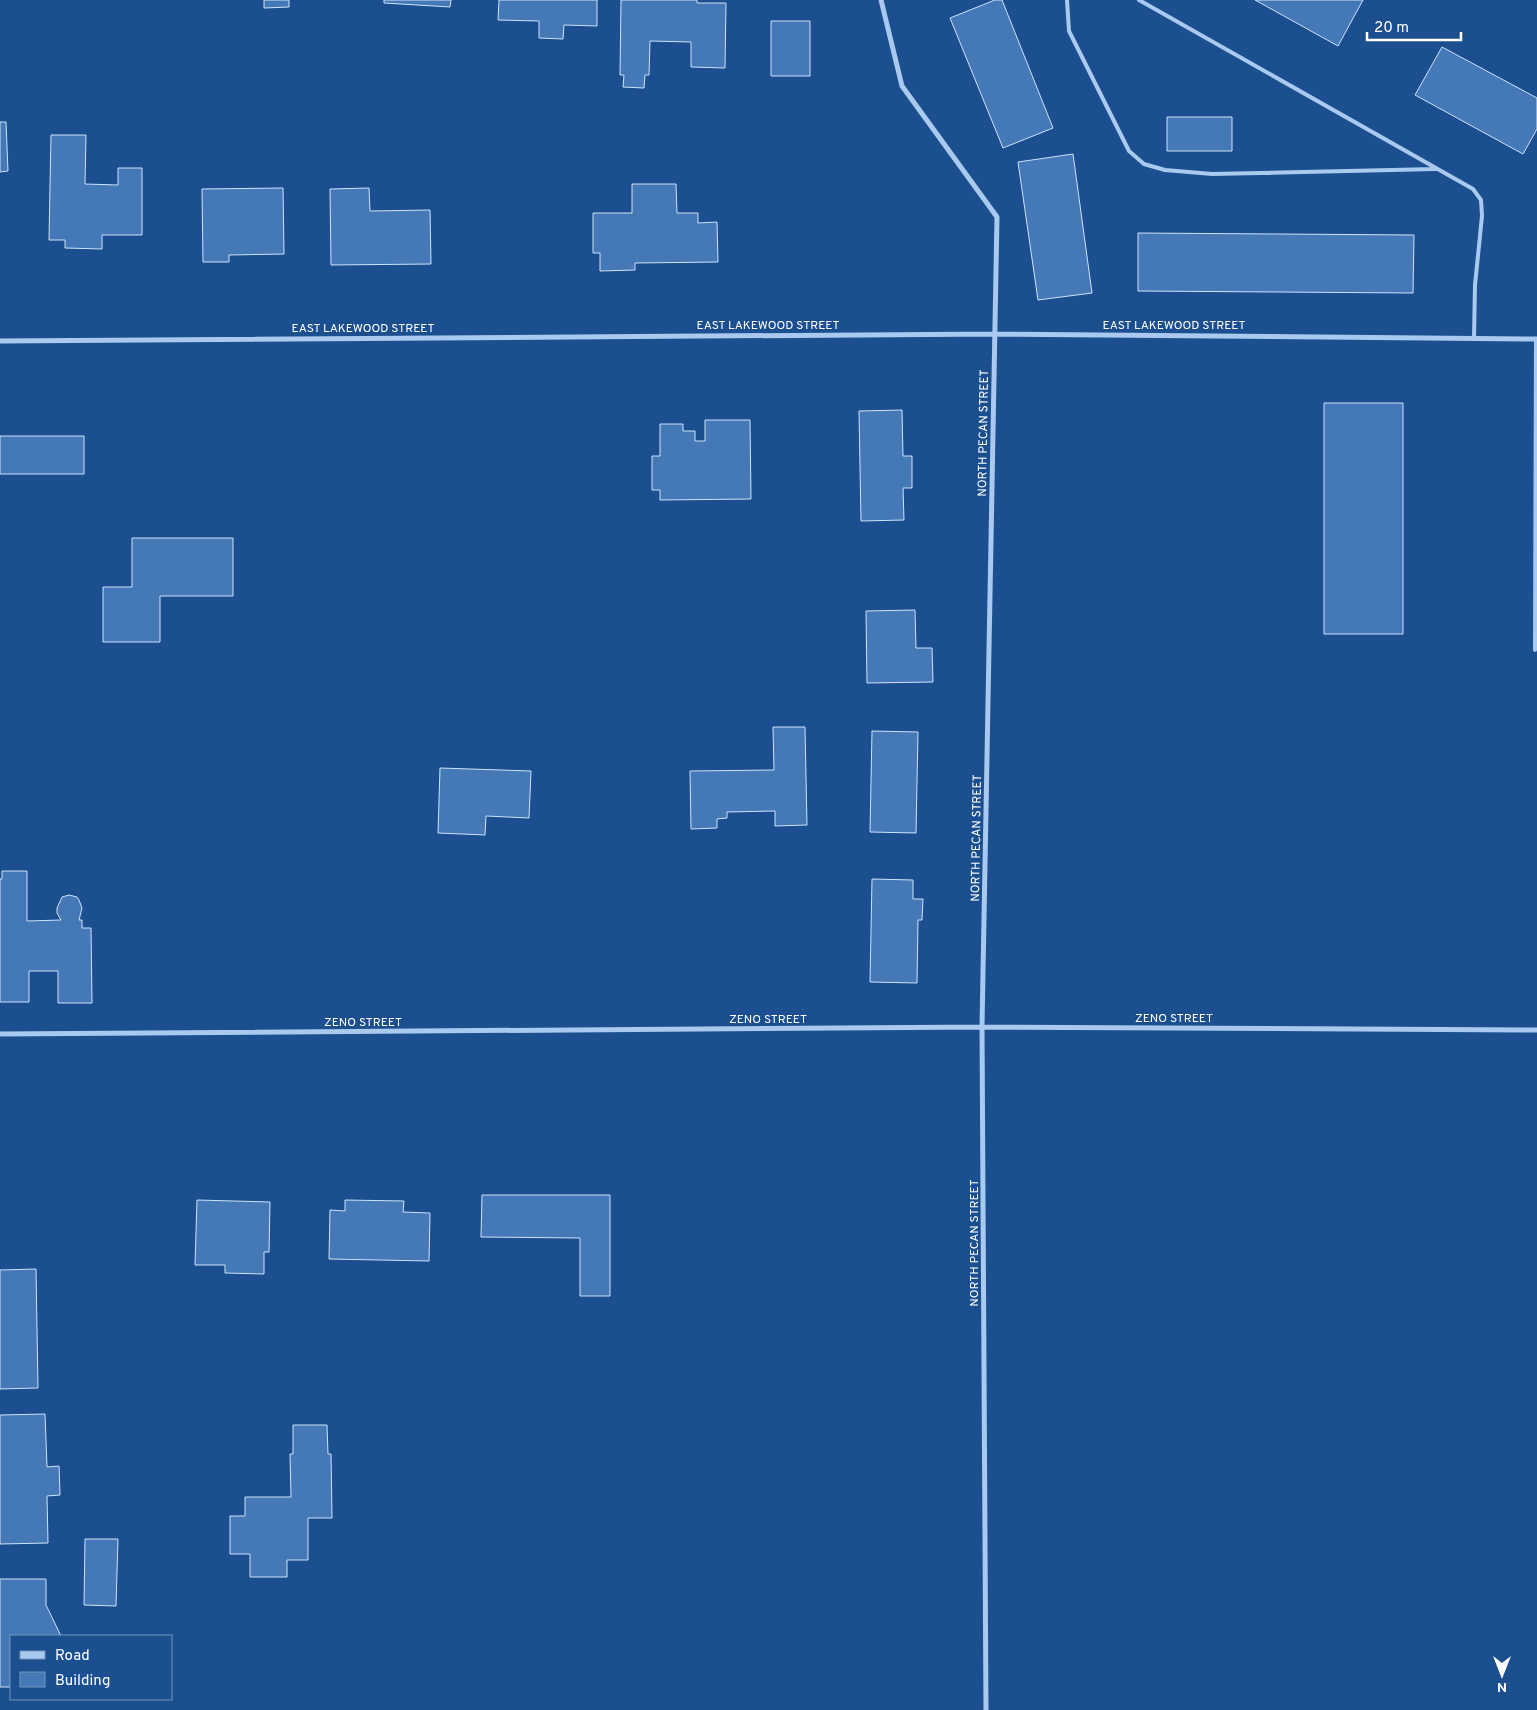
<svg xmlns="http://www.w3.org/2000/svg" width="1537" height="1710" font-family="Overpass,sans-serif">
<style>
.building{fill:#4478b7;stroke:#cfe3fa}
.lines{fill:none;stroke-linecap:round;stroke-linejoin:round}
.lane{stroke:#a9c9ee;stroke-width:4}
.street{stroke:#a9c9ee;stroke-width:5}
.labels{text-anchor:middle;stroke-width:4;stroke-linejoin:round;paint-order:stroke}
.street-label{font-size:12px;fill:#fff;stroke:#1b4f8f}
</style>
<rect width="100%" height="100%" fill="#1b4f8f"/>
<!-- building -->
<path class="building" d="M264 0H289V7L264 8Z
M384 0H451L450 7 384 3Z
M499 0H597V26L564 25 563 39 539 38V21L498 20Z
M621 0H697V3H726L725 68 691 67V42L650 41 649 75H645L644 88 623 87 624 75H620Z
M995 0H1002L1053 128 1003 148 950 18Z
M1255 0H1363L1338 46Z
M771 21H810V76H771Z
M1442 47 1537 98V129L1523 154 1415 95Z
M1167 117H1232V151H1167Z
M0 122H6L8 171 0 172Z
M51 135H86L85 184 118 185V168H142V235H102V249L65 248V240H49Z
M1073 154 1092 293 1038 300 1018 162Z
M632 184H676L677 213H698V223L717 222 718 262 635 263V270L600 271V253H593V213H632Z
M283 188 284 254 229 255V262H203L202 189Z
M369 188 370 211 430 210 431 264 331 265 330 189Z
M1138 233 1414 235 1413 293 1138 291Z
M1324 403H1403V634H1324Z
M902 410 903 456H912V488H903L904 520 861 521 859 411Z
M705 420H750L751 499 660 500V490H652V456H660V424H683V431H695V441H705Z
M0 436H84V474H0Z
M132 538H233V596H160V642H103V587H132Z
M915 610 916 648H932L933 682 867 683 866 611Z
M773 727H805L807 825 775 826V811L727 812V818L717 819V828L691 829 690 771 774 770Z
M872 731 918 732 916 833 870 832Z
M440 768 531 771 529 818 486 816 485 835 438 833Z
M2 871H27V921L61 920 57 913V908L62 897 69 895 77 897 79 900 82 908 79 920H82V928H91L92 1003H58V971H29V1002H0V879H2Z
M872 879 913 880V899H923L922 920H918L917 983 870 982Z
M482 1195H610V1296H580V1238L481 1237Z
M197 1200 270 1202 269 1252H264V1274L225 1273V1265H195Z
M345 1200 404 1201 403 1212 430 1213 429 1261 329 1259 330 1210 345 1211Z
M36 1269 38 1388 0 1389V1270Z
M45 1414 47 1467 59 1466 60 1495 47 1496 48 1543 0 1544V1415Z
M293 1425H327L328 1454H331L332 1518H308V1560H287V1577H250V1554H230V1516H245V1497H291L290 1454H293Z
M85 1539H118L116 1606 84 1605Z
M0 1579H46V1605L61 1636H11V1687H0Z"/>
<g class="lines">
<!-- lane -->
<path class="lane" d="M1067 0 1069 31 1129 151 1144 164 1165 170 1212 174 1436 169
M1139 0 1473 189 1481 200 1482 216 1475 285 1474 338
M1535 650 1536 339"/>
<!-- street -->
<path class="street" d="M881 0 902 86 997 217 982 1027 986 1710
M0 341 994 334 1537 339
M0 1034 982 1027 1537 1030"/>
</g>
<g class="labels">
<!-- street labels -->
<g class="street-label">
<text x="768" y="329">EAST LAKEWOOD STREET</text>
<text x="1174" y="329">EAST LAKEWOOD STREET</text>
<text x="363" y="332">EAST LAKEWOOD STREET</text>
<text transform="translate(983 433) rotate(-89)" y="4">NORTH PECAN STREET</text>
<text transform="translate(976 838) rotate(-89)" y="4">NORTH PECAN STREET</text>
<text x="1174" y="1022">ZENO STREET</text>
<text x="768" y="1023">ZENO STREET</text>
<text x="363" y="1026">ZENO STREET</text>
<text transform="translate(974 1243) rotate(-90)" y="4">NORTH PECAN STREET</text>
</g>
</g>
<!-- legend -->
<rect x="10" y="1635" width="162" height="65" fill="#1b4f8f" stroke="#7695bc"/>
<rect x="20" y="1651" width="25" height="8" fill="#a9c9ee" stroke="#7695bc"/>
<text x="55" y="1660" font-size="15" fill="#ffffff">Road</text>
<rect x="20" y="1672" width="25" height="15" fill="#4478b7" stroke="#7695bc"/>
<text x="55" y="1685" font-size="15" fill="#ffffff">Building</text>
<!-- north arrow -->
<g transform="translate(1502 1675) rotate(180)" stroke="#1b4f8f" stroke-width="4" paint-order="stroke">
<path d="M0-4L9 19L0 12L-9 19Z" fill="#ffffff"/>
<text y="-8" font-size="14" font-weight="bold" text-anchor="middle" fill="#ffffff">N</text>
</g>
<!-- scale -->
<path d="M1367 32v8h94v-8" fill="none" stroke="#ffffff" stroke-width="2.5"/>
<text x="1374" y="32" font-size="15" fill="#ffffff" stroke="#1b4f8f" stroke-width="4" paint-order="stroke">20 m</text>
</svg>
